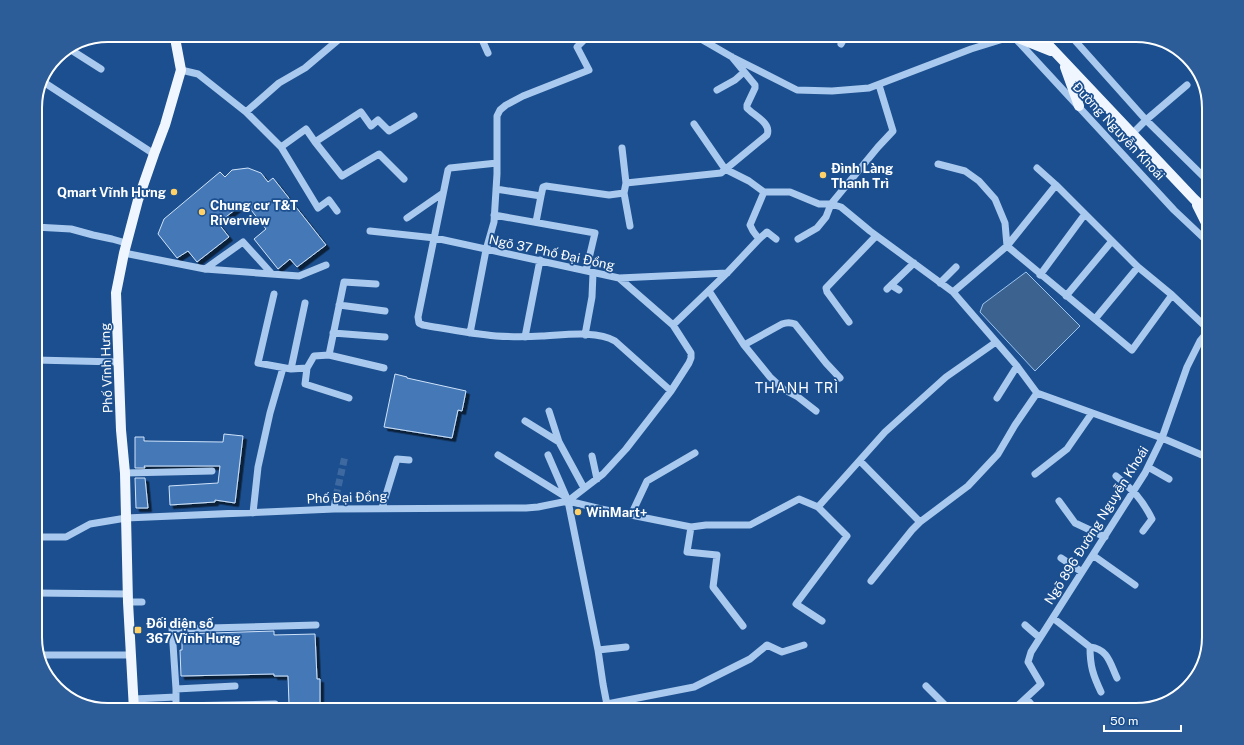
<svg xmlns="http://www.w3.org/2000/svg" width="1244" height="745" font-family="'Public Sans',sans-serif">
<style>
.water{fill:#3c6290;stroke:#9cc4f0}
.building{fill:#4478b7;stroke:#cfe3fa;filter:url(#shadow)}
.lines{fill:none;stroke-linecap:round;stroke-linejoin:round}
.minor-tunnel{stroke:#3d69a0;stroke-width:7;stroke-dasharray:7 3.5;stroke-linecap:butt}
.minor{stroke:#a9c9ee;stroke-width:7}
.major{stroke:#f0f6ff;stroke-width:10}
.poi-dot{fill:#ffd166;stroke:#1b4f8f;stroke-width:1.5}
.labels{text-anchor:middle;stroke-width:3.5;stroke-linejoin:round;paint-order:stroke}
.street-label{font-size:13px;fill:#fff;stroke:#1b4f8f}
.poi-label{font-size:13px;font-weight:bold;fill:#fff;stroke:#1b4f8f;text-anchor:start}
.neighbourhood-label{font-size:14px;letter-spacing:1px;fill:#fff;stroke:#1b4f8f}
.rim{fill:none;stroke:#fff;stroke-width:2}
</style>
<defs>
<filter id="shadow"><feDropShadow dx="3.5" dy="3.5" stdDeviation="0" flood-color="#0009"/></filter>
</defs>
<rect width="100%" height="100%" fill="#1b4f8f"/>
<!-- water -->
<path class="water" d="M1026 272 1080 326 1035 371 980 312 983 304Z"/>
<!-- building -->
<path class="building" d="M248 168 261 173 268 182 273 178 326 245 297 267 290 259 278 269 254 239 266 229 248 206H240L218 223 229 237 197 262 188 251 177 258 158 234 164 219 220 172 225 177 232 170Z
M395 374 407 377V378L466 391 462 411 458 410 452 438 384 427Z
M224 434 243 436 235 503 215 500V502L170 505 169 486 218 483 220 466H144L145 468H135V437H144V441L223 442Z
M135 478H145L148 508H136Z
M274 631V635L315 634 317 679H320V710H310V703L289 704 288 676H274V674L181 676 180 650H182V634Z"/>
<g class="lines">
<!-- minor-tunnel -->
<path class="minor-tunnel" d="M336 496 345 456"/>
<!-- minor -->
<path class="minor" d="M480 35 488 53
M694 35 732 57 797 90 832 91 869 88 971 49 1013 36
M1070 35 1146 120 1209 182
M1015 38 1174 210 1209 243
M841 44 846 35
M68 48 101 69
M181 70 198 74 246 112 281 147 318 208 329 200 337 211
M45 83 154 154
M717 90 735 80 744 72
M246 112 279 83 305 68 344 35
M694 124 725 169 749 181 764 192H790L819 204H831L841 207 870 231 953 292 1017 366 1037 393 1162 438 1209 458
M1132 134 1146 120 1187 85
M315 142 361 112 371 126 378 120 389 131 414 116
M281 147 306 129 315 142 342 176 379 154 404 179
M622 148 626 183
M497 163 450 168 448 170 418 317 419 323 423 325C447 329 472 334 496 336 512 337 527 337 542 336 563 335 597 330 615 341L671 391
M938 164 965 171 979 181 995 199 1005 223 1007 246 1132 350 1172 295
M1037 168 1056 185 1138 267 1172 295 1209 330
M496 189 541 196 543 187 546 186 609 195 624 193 626 183 721 173 767 135C772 123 753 115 747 108V105L755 88V85L732 57
M624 193 630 226
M494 215 595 233 586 271
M407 218 443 193
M536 222 541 196
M35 227 71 229 93 235 112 239 126 243
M35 237 37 290
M759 239 767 232 776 239
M798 239 817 228 826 217 831 204 878 147 893 131 879 85
M124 253 205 269 299 276 326 265
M205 269 243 242 272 274
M1040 275 1085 214
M619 278 727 273
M940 283 956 267
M891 285 899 290
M887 289 914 263
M709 291 744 345 770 377 783 389 798 397 816 411
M953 292 1007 246 1056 185
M274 294 258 363 291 369 307 368 314 356 329 355 384 368
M1066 296 1112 241
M339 305 385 311
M1095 319 1138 267
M849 322 827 292 826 288 876 236
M673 325 727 273 759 239 753 231 750 225 764 192
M333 333 385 337
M470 333 486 250 494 222 497 174V116L500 110 506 105 523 96 589 70 577 47 589 35
M585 335 592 297 593 273
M525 337 540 260
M744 345 782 324C787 322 790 322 795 324L826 363 840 378
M329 355 344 282 376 284
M35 360 118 362
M307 368 305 384 349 398
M291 369 305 303
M997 398 1017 366
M549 411 559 442 584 488
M525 421 559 442
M498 455 566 497
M548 455 568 501 598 650 603 684 608 710
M592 456 597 479
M860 461 920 522
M1148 467 1169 479
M125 473 212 471
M1035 474 1067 449 1092 413
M1116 476C1133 490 1142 499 1152 519L1143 531
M568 501 601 509 691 527 706 525H750L799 499 818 507 847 536 796 604 822 621
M1059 501 1075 523 1105 537
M818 507 885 432 946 377 996 342
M382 508 397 459 409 460
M334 509 336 496
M253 513 258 467 270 413 283 368
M631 515 647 481 695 453
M691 527 687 552 717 555 713 587 743 626
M35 537H66L90 524 126 518 334 509 526 508 538 507 568 501 603 474 626 449 671 391 689 363 691 358V353L673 325 619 278 435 238 370 231
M1094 556 1135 585
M1061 558 1082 572
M871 581 912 530 920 522 968 486 998 454 1015 425 1037 393
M35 593 127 594
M128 602H142
M1053 618 1090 647C1090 666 1093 675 1101 692
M1025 625 1040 638
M1090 647C1108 649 1110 663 1117 678
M598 650 626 647
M39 655H131
M926 686 945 705 956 710
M176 689 235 686
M1026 698 1036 710
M134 699 176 697
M275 704 176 706V689L172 629 316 625
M607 704 694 687 750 659 767 645 782 652 804 645
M1013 710 1041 684 1028 662 1031 652 1145 473 1162 438 1187 367 1200 341 1209 330"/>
<!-- major -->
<path class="major" d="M1039 35 1194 199 1209 213
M1013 36 1051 51
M1065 67 1079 106
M1197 205 1209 229
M134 710 128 602 125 473 121 430 116 293 124 253 138 200 154 154 165 125 181 70 175 38 173 35"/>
</g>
<!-- markers -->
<g class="poi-dot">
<circle cx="823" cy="175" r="4"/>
<circle cx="174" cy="192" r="4"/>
<circle cx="202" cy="212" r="4"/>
<circle cx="578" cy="512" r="4"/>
<rect x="134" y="626" width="8" height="8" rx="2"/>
</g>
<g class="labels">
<!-- street labels -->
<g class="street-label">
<text transform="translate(1119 131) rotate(47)" y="5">Đường Nguyễn Khoái</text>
<text transform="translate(552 252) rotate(12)" y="5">Ngõ 37 Phố Đại Đồng</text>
<text transform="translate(106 368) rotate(-92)" y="5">Phố Vĩnh Hưng</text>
<text transform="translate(347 497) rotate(-2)" y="5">Phố Đại Đồng</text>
<text transform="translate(1096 525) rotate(-58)" y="5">Ngõ 896 Đường Nguyễn Khoái</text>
</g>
<!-- poi labels -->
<g class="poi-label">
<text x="831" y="173">Đình Làng<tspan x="831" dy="15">Thanh Trì</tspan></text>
<text x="166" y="197" text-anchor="end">Qmart Vĩnh Hưng</text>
<text x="210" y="210">Chung cư T&amp;T<tspan x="210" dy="15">Riverview</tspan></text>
<text x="586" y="517">WinMart+</text>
<text x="146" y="628">Đối diện số<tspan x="146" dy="15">367 Vĩnh Hưng</tspan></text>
</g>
<!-- neighbourhood labels -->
<g class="neighbourhood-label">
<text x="797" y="393">THANH TRÌ</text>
</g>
</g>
<!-- crop -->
<path d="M0 0H1244V745H0ZM108 42H1136A66 66 0 0 1 1202 108V637A66 66 0 0 1 1136 703H108A66 66 0 0 1 42 637V108A66 66 0 0 1 108 42Z" fill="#2d5d98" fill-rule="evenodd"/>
<path class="rim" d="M108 42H1136A66 66 0 0 1 1202 108V637A66 66 0 0 1 1136 703H108A66 66 0 0 1 42 637V108A66 66 0 0 1 108 42Z"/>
<!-- scale -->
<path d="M1104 725v6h77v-6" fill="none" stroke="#ffffff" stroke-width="2"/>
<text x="1110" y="725" font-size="12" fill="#ffffff" stroke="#1b4f8f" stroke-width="3" paint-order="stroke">50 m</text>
</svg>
